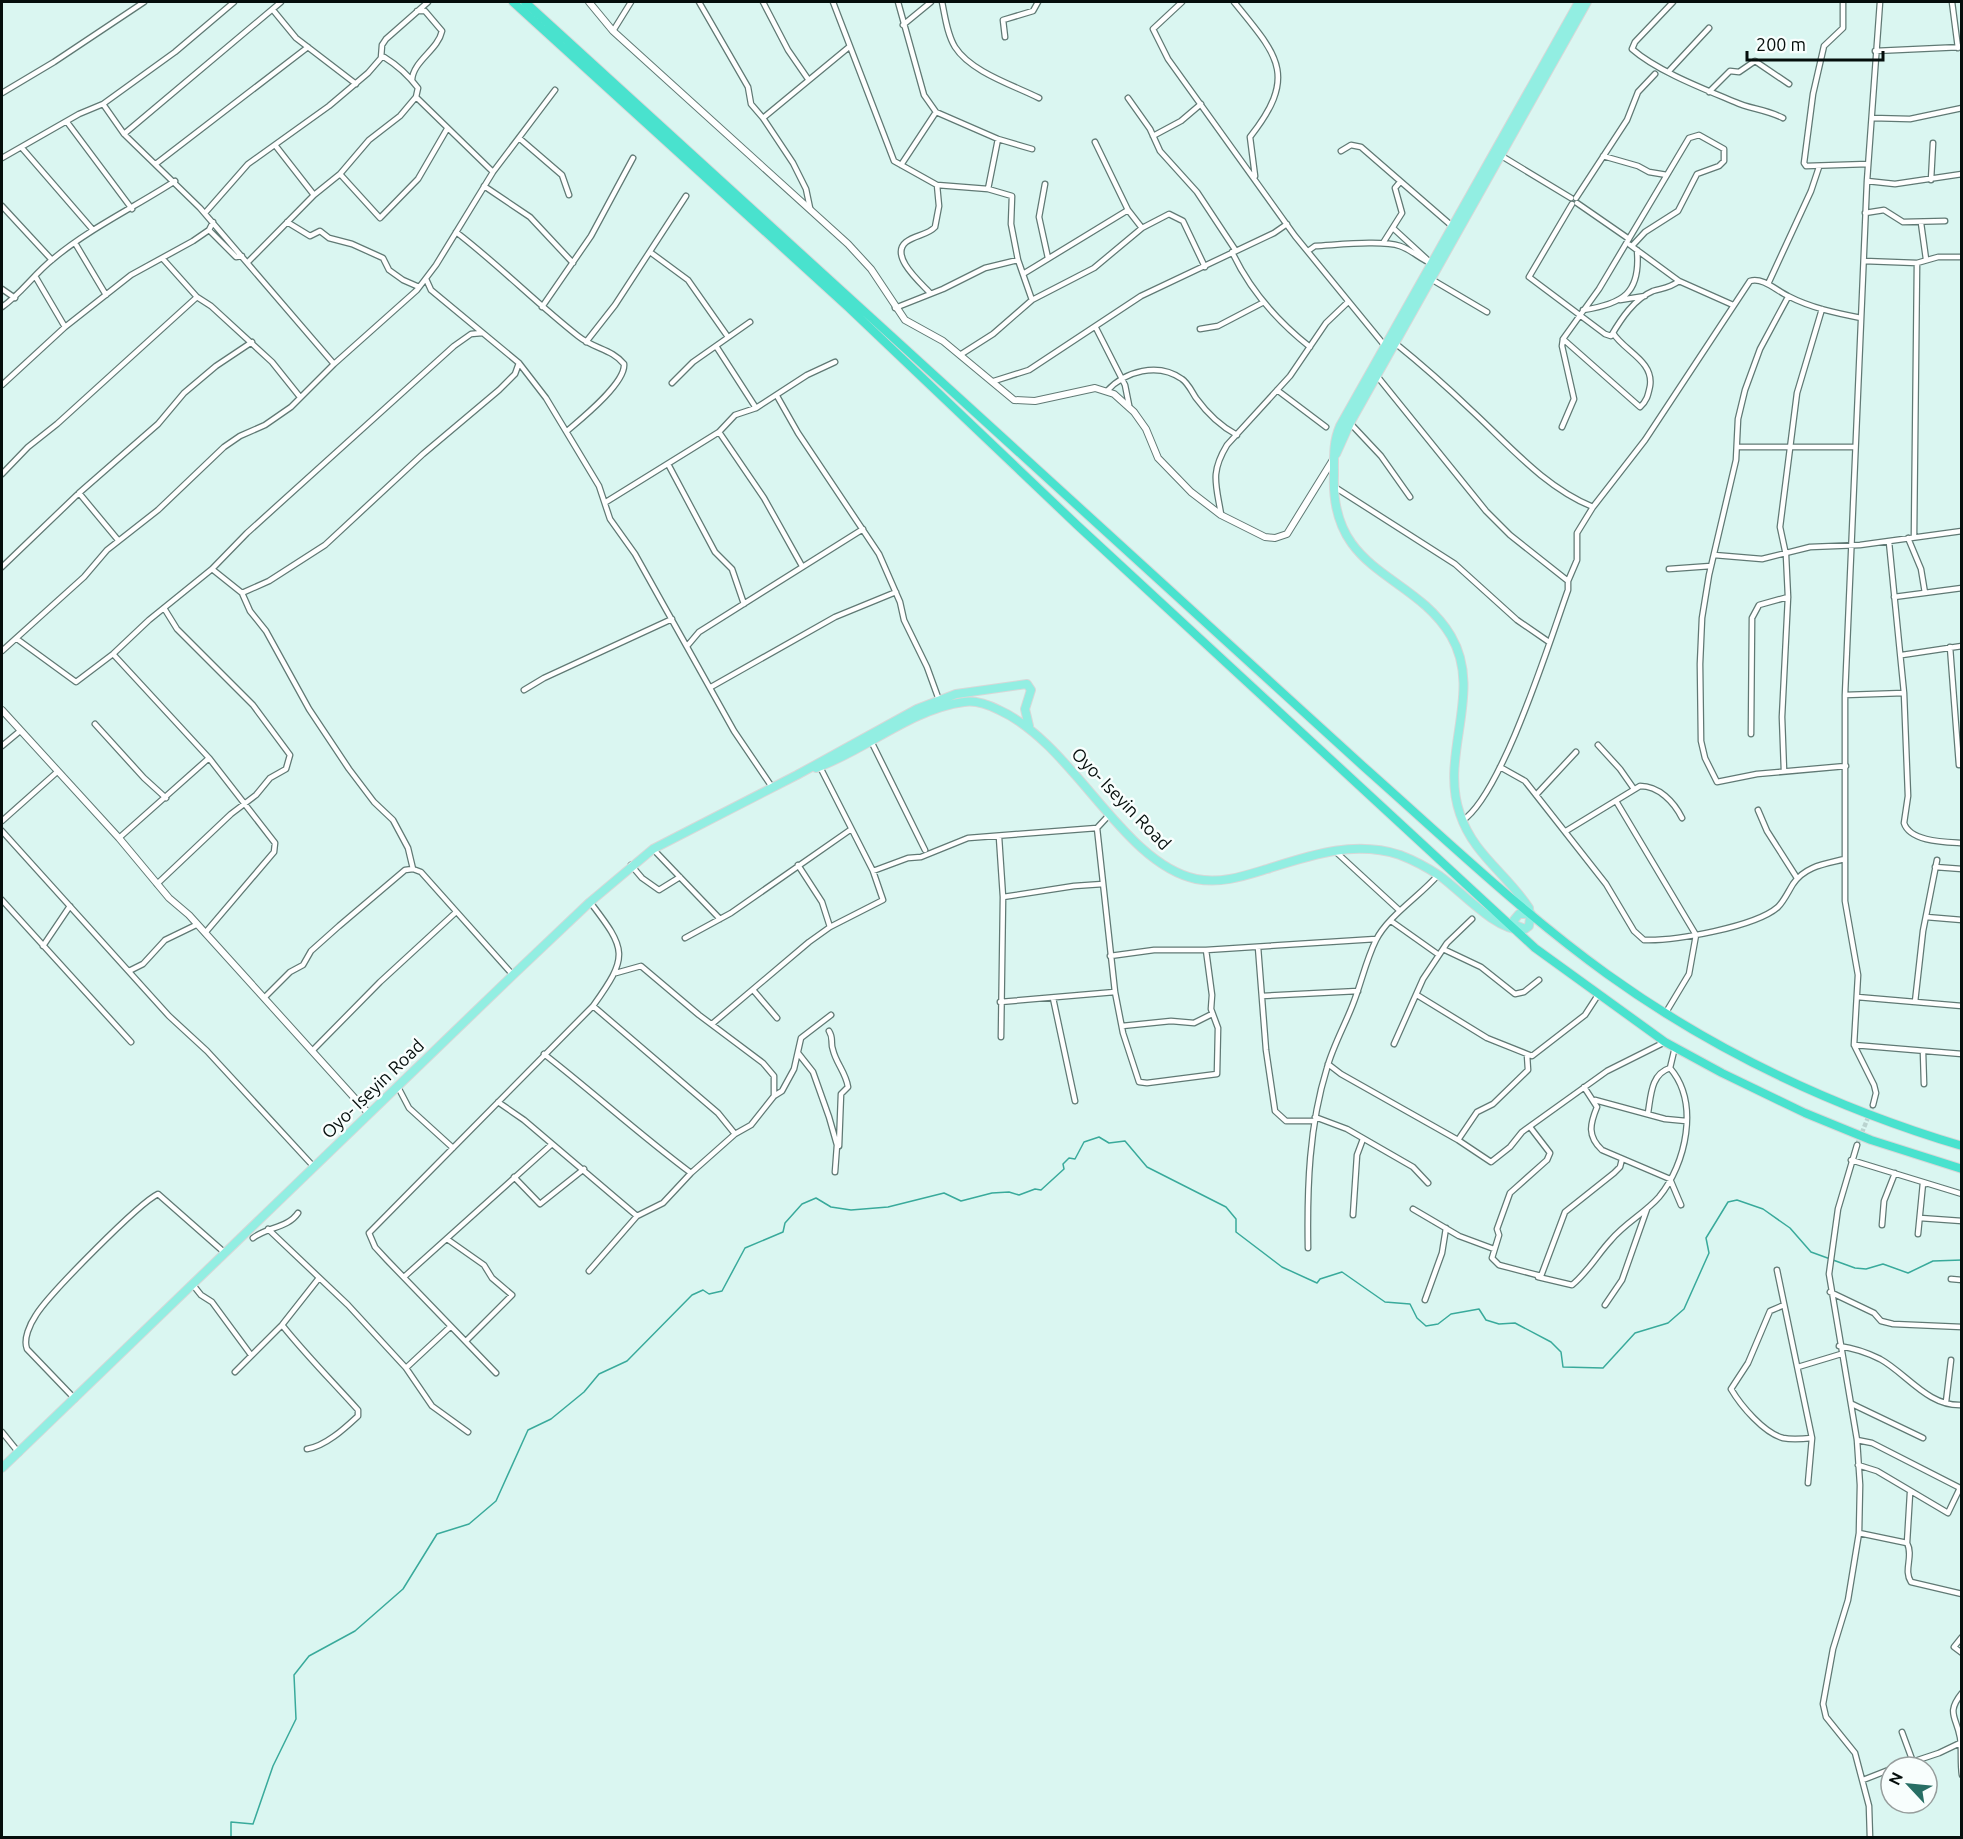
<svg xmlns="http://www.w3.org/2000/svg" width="1963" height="1839" font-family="Ubuntu,sans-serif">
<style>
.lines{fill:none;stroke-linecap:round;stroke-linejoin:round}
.stream{stroke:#39aa9b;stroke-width:1.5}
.minor-tunnel{stroke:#bad3cf;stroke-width:4.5;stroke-dasharray:4.5 2;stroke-linecap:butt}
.minor-casing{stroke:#607974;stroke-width:7}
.tertiary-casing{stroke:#607974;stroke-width:8}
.primary-casing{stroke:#d7d8d8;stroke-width:10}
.motorway-casing{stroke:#d7d8d8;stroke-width:10}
.minor{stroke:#fff;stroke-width:4.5}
.tertiary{stroke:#fff;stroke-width:6}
.primary{stroke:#92eee2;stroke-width:8}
.motorway{stroke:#49e2ce;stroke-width:8}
.labels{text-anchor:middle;stroke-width:5;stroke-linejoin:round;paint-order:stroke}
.street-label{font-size:18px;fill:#050e0c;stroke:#f8fefd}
</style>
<rect width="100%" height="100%" fill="#daf6f1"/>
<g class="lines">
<!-- stream -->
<path class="stream" d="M231 1838V1822L253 1824 273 1766 296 1719 294 1675 309 1656 355 1631 403 1589 437 1534 469 1524 496 1501 528 1430 551 1419 584 1392 599 1374 627 1361 692 1295 703 1290 709 1294 722 1291 745 1248 783 1232 785 1223 802 1204 816 1198 831 1207 851 1210 888 1207 944 1193 961 1201 992 1193 1009 1192 1019 1195 1035 1189 1041 1190 1064 1169 1063 1164 1069 1158 1075 1159 1084 1142 1099 1137 1109 1143 1125 1141 1147 1167 1226 1207 1236 1219V1232L1282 1267 1317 1283 1320 1279 1342 1272 1385 1302 1410 1304 1417 1318 1426 1326 1438 1324 1451 1314 1479 1309 1486 1320 1499 1324 1515 1323 1551 1342 1561 1352 1563 1367 1603 1368 1635 1333 1668 1323 1684 1309 1709 1253 1706 1238 1728 1202 1737 1200 1763 1209 1790 1228 1811 1252 1855 1268 1866 1269 1883 1264 1908 1273 1933 1261 1962 1260"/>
<!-- minor-tunnel -->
<path class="minor-tunnel" d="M1857 1145 1873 1105"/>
<!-- minor casing -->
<g class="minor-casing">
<path id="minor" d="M699 2 748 87 751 104 763 118 793 163 806 189 810 208
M763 2 788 50 808 79
M833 2 894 161 937 185 988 189 1012 196 1011 224 1018 260 1032 300
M898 2 924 95 936 112 998 139 1032 149
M942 2C945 16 947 34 955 47 971 72 1013 85 1039 98
M1182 2 1153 29 1168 59 1295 236 1385 346
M1234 2C1277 55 1299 75 1250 137L1255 176
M1673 2 1635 42 1632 49C1657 71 1704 89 1735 102 1750 109 1765 109 1783 118
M1843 2V28L1824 46 1813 94 1804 163 1806 166 1868 164
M1952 2 1958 48
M273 10 296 38 356 84
M903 25 931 2
M613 31 631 2
M1005 37 1003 20 1033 11 1038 2
M1875 51 1962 47
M381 58 384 57C397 65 409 76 418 88L416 97 493 172
M1669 71 1709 28
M412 80C413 61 438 50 442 31L425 11H417
M1709 92 1730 71 1739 72 1755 61 1789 84
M2 93 54 62 144 2
M1128 98 1150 129 1160 151 1197 192 1236 251
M103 104 124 134 200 208 334 364
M763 118 849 47
M1872 118 1910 119 1962 108
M67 122 132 209
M124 134 281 2
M1153 136 1181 121 1201 104
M519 138 562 175 569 195
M1095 142 1128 210 1142 228
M275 145 314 195 340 174 380 218 418 179 447 129
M22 148 93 230
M1341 151 1351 145 1361 147 1452 226
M1500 155 1571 198
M1603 156 1638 166 1649 172 1667 175
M2 158 79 114 103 104 175 52 234 2
M157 163 308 47
M901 165 936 112
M340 174 369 140 400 116 416 97
M1931 180 1933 143
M1867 181 1895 184 1962 174
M1045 184 1039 217 1048 258
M484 186 530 217 573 263
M988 189 998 139
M1576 198 1627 120 1638 92 1655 74
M1577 203 1629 239
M1572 204 1529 277 1605 334 1611 336C1621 319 1634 299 1653 291 1663 288 1670 288 1679 281
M2 206 52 260
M205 213 248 164 329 106 368 73 381 58 382 45 386 39 428 2
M1865 213 1884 210 1903 222 1945 221
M287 222 310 236 320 231 329 238 352 244 383 258 389 270 403 280 419 287
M1921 223 1926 259
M1394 229 1431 263
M209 230 236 257 242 256
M456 232C499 265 536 303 578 336 594 349 612 349 624 364 626 383 581 419 567 431
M75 243 106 295
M1383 243 1402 213 1395 188 1400 182
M1630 245 1679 281 1733 305
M1308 251 1315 246C1337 245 1382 240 1400 246 1412 250 1421 260 1433 264
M650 252 688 280 728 337
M1232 252C1250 290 1277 321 1310 347
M163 259 197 297 211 306 272 362 300 397
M1864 261 1917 263 1938 257H1962
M248 262 314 195
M1023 274 1128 210
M35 276 65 327 131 275 193 241 209 230 213 222
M426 279 431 290 519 363 546 398 599 486 610 519 635 554 734 731 772 787
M1431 279 1487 312
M1768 284 1811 191 1819 167
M2 289 15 298
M930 293C921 283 889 256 906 242 915 235 928 235 935 227L939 206 937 185
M1788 297 1760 349 1745 390 1738 419 1736 460 1709 575 1702 618 1700 664 1701 741 1705 758 1717 782 1757 774 1846 766
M1620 300 1645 296
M2 307C21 294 34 274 53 259 90 228 135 207 175 181
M542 307 591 236 633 158
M895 308 943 289 985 268 1018 260
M1583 310C1623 304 1641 293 1637 250
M1096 328 1125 385 1129 405
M1200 329 1218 326 1264 302
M1563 339 1640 407C1647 401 1648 395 1650 386 1654 361 1624 351 1613 333
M586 342 615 305 686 196
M1395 343C1421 364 1447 387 1471 410 1509 445 1544 487 1593 507L1645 440 1750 281C1763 277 1777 291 1788 296 1811 308 1836 313 1861 318
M716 346 756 408
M960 355 993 334 1032 300 1094 268 1142 228 1169 214 1183 221 1205 267
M1377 376 1486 511 1510 535 1568 581
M994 381 1029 370 1141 296 1274 233 1287 224
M672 383 693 362 750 322
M2 385 65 327
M1277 390 1326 427
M1107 391C1125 371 1158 362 1182 379 1188 383 1192 392 1196 398 1207 413 1220 426 1237 435
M777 396 798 433 879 554 900 602 904 620 927 667 939 700
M1350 423 1381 456 1410 497
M1562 427 1574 399 1562 346 1563 339 1599 289 1689 138 1699 135 1724 149V161L1719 166 1697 174 1678 211 1645 232 1632 246
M719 432 764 498 802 566
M1737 447H1854
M668 464 715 552 732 569 744 604
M2 474 28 447 57 424 197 297
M1333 486 1455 564 1517 620 1549 642
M79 493 118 540
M606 502 719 432 735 415 756 408 807 375 835 362
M1221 514C1216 484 1210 473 1227 445L1290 376 1326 323 1348 302
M1914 537 1917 263
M1908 538 1921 569 1925 593
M1889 542 1904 693 1908 796 1904 823C1910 842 1946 842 1962 843
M1714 555 1762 559 1810 547 1860 545 1962 531
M2 567 79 493 158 424 184 393 216 366 252 342
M212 569 242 593 250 611 266 631 309 709 349 769 374 802 393 820 408 848 413 869
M1669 569 1711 566
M242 593 269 581 325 545 423 454 499 390 515 374 519 363
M1894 597 1962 588
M17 639 76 682 113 654 149 620 212 569 247 533 454 346 471 334 482 333
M688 645 699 632 863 529
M1950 647 1959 765
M2 651 84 577 107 550 158 510 224 447 240 436 265 425 291 407 334 364 417 290 436 265 493 172 555 90
M113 654 209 758 275 843 274 852 205 933
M1902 655 1962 646
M711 687 835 617 896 592
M524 690 544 678 672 619
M1845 695 1904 693
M95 724 144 778 166 798
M1751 734 1752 618 1759 605 1788 597
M871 741 925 850
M1598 745 1620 769 1634 789
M2 746 20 731
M1500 767 1525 781 1606 884 1634 931 1644 940C1675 941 1755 927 1778 907 1784 901 1788 892 1793 884 1805 866 1825 864 1845 859
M1784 771 1782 717 1788 597 1786 555 1780 527 1797 393 1822 309
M1536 795 1576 752
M1616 801 1696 935 1689 974 1665 1014
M1758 810 1767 831 1797 878
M1110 814 1097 828 1115 992 1123 1033 1139 1082 1147 1083 1217 1074 1218 1028 1211 1009 1212 995 1206 950
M2 821 57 772
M1462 821C1502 795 1550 640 1568 590V581L1577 560V533L1593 507
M2 831 169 1016 207 1051 314 1167
M1566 831 1640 786C1659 786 1674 802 1682 818
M999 837 1003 897 1001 1037
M119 838 209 758
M653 849 720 919
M1336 852 1399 910
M631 865 642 878 659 890 680 877
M798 865 822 902 830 927
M1935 867 1962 869
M873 871 908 858 921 857 968 838 1097 828
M157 884 231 814 256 795 270 778 286 769 290 755 253 705 177 629 164 608
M1003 897 1074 886 1103 884
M2 900 131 1042
M1926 917 1962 920
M1391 921 1439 955
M685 938 731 913 850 830
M43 946 70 906
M1258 947 1266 1050 1275 1111 1286 1121H1314
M1443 949 1481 967 1515 994 1524 992 1539 980
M1110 956 1154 950H1206L1376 939
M129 971 143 964 165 940 196 925
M616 973 641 966 699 1015 763 1063 774 1076V1096
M754 991 777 1018
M1417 995 1487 1038 1532 1056 1585 1015 1598 995
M1262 996 1358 991
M1857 997 1962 1006
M264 998 290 972 303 965 311 951 339 926 405 870 413 869 421 872 513 975
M1053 998 1075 1101
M1000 1002 1115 992
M1915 1002 1923 931 1937 860
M593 1006 718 1113 735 1134
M712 1024 809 942 830 927 883 900 873 871 820 767
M1122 1026 1171 1021 1194 1023 1212 1014
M829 1031C834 1039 830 1042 833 1050 836 1063 846 1073 848 1087L841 1094 839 1146
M1394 1044 1423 979 1447 943 1472 919
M1854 1045 1962 1054
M313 1050 380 982 455 913
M1923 1052 1924 1084
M798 1053 813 1072 829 1117 837 1145 835 1172
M544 1054C594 1093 640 1135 691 1173
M1328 1064 1341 1074 1458 1140 1491 1162 1510 1147 1522 1132 1607 1071 1665 1042
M398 1087 409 1108 453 1148
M1584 1087 1597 1107C1590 1124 1587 1136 1602 1150L1670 1179 1681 1205
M1595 1100 1665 1119 1686 1121
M498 1102 524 1120 637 1216
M1873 1105 1876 1093 1874 1085 1854 1045 1858 975 1845 901V695L1867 181 1880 2
M1648 1113C1651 1095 1651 1074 1670 1068
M1315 1117 1347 1129 1413 1167 1428 1183
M1530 1127 1550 1153 1547 1160 1510 1193 1497 1229 1499 1235 1492 1258 1499 1265 1541 1276 1565 1212 1614 1173 1620 1167 1622 1159
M1458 1140 1477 1112 1493 1104 1528 1070 1527 1055
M1857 1145 1838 1209 1829 1274 1857 1440 1860 1485 1859 1533 1848 1600 1833 1649 1823 1704 1826 1717 1855 1753 1869 1806 1870 1838
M1851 1160 1962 1194
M514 1177 540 1204 584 1169
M1413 1209 1459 1236 1494 1249
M1353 1215 1357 1155 1363 1139
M1920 1218 1962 1221
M1882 1225 1884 1201 1895 1173
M268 1229 348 1305 406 1368 432 1406 468 1432
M1918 1234 1923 1183 1926 1184
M253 1238C267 1227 288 1228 298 1213
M447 1239 484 1265 492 1278 512 1295 467 1340
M1308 1248C1307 1187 1309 1126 1327 1068 1333 1046 1345 1025 1353 1004 1361 984 1366 960 1376 940 1388 916 1420 896 1438 875
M1777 1270 1812 1438 1808 1483
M589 1271 637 1216 663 1203 691 1173 735 1134 751 1125 774 1096 782 1091 794 1069 801 1038 831 1015
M404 1277 552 1144
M1538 1277 1572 1285C1588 1272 1597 1255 1611 1240 1625 1223 1645 1213 1659 1197 1686 1164 1700 1103 1670 1068L1675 1047
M1951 1279 1962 1280
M193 1285 201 1295 212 1302 251 1355
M1830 1292 1874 1313 1881 1321 1893 1324 1962 1327
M1425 1300 1442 1253 1446 1228
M1605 1305 1622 1280 1647 1209
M1784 1305 1770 1311 1748 1363 1731 1389C1741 1406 1764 1433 1783 1438 1792 1440 1803 1439 1812 1438
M282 1325C306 1355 332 1381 358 1410V1416C345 1428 326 1446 307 1449
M1839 1346C1853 1348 1868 1353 1880 1359 1906 1373 1928 1407 1962 1405
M1798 1367 1841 1354
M406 1368 450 1327
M235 1372 282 1325 319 1278
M496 1373 387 1260 375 1247 369 1233 593 1006C629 956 627 950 590 902
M75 1399 27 1349C23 1339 30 1324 36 1315 49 1294 139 1203 158 1194L225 1253
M1946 1402 1951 1360
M1852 1404 1923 1438
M2 1432 19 1453
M1857 1440 1872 1443 1962 1489
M1858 1465 1877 1471 1948 1513 1960 1488
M1859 1533 1907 1543C1914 1556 1903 1570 1911 1582L1962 1594
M1907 1543 1910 1493
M1962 1637 1954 1647 1962 1653
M1962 1693C1946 1713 1956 1716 1960 1737 1962 1749 1960 1762 1962 1775
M1902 1732 1913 1762
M1897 1767 1939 1753 1960 1743
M1863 1780 1891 1769"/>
</g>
<!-- tertiary casing -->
<g class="tertiary-casing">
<path id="tertiary" d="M589 2 613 31 848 244 871 269 905 320 943 341 1014 400 1035 401 1095 388 1114 394 1134 412 1146 429 1158 458 1191 492 1221 515 1265 537 1275 538 1287 534 1334 458
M2 710 119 838 169 898 189 915 369 1114"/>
</g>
<!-- primary casing -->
<g class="primary-casing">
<path id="primary" d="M1336 454 1350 423 1587 2
M816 768C866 750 911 709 964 702 976 700 989 705 999 710 1074 744 1122 863 1196 879 1221 884 1244 876 1267 869 1311 855 1354 840 1400 855 1413 860 1428 868 1440 876 1462 892 1495 930 1522 930
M1530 918 1529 926 1525 929 1515 925 1514 920 1519 914H1531
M1530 921 1529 908C1507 874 1473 854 1460 814 1439 755 1484 692 1451 636 1413 572 1330 574 1334 475 1334 457 1333 442 1340 426L1579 2
M2 1468 513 975 590 902 653 849 797 775 917 709 956 694 1027 684 1031 690 1025 709 1029 726"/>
</g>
<!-- motorway casing -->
<g class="motorway-casing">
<path id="motorway" d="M513 2 848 307 1077 525 1535 948 1665 1042 1722 1073 1805 1113 1871 1140 1962 1169
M525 2 1364 767C1443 837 1521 912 1607 974 1714 1051 1835 1108 1962 1146"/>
</g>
<!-- minor -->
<use href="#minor" class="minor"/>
<!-- tertiary -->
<use href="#tertiary" class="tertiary"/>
<!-- primary -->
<use href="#primary" class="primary"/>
<!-- motorway -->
<use href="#motorway" class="motorway"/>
</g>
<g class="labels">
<!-- street labels -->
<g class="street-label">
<text transform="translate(1121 799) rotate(46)" y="6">Oyo- Iseyin Road</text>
<text transform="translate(373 1089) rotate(-44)" y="6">Oyo- Iseyin Road</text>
</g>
</g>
<!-- border -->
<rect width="1963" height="1839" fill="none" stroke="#050e0c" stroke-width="6"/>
<!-- north arrow -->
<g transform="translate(1909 1785) rotate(296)"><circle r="28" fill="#f8fefd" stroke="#979e9d" stroke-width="1.5"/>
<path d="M0-4.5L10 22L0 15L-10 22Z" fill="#276e64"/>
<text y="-9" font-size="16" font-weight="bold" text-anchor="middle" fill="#050e0c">N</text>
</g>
<!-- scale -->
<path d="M1747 51v9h136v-9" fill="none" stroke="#050e0c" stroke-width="3"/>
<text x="1756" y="51" font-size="18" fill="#050e0c" stroke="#f8fefd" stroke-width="4.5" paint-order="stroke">200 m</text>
</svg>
